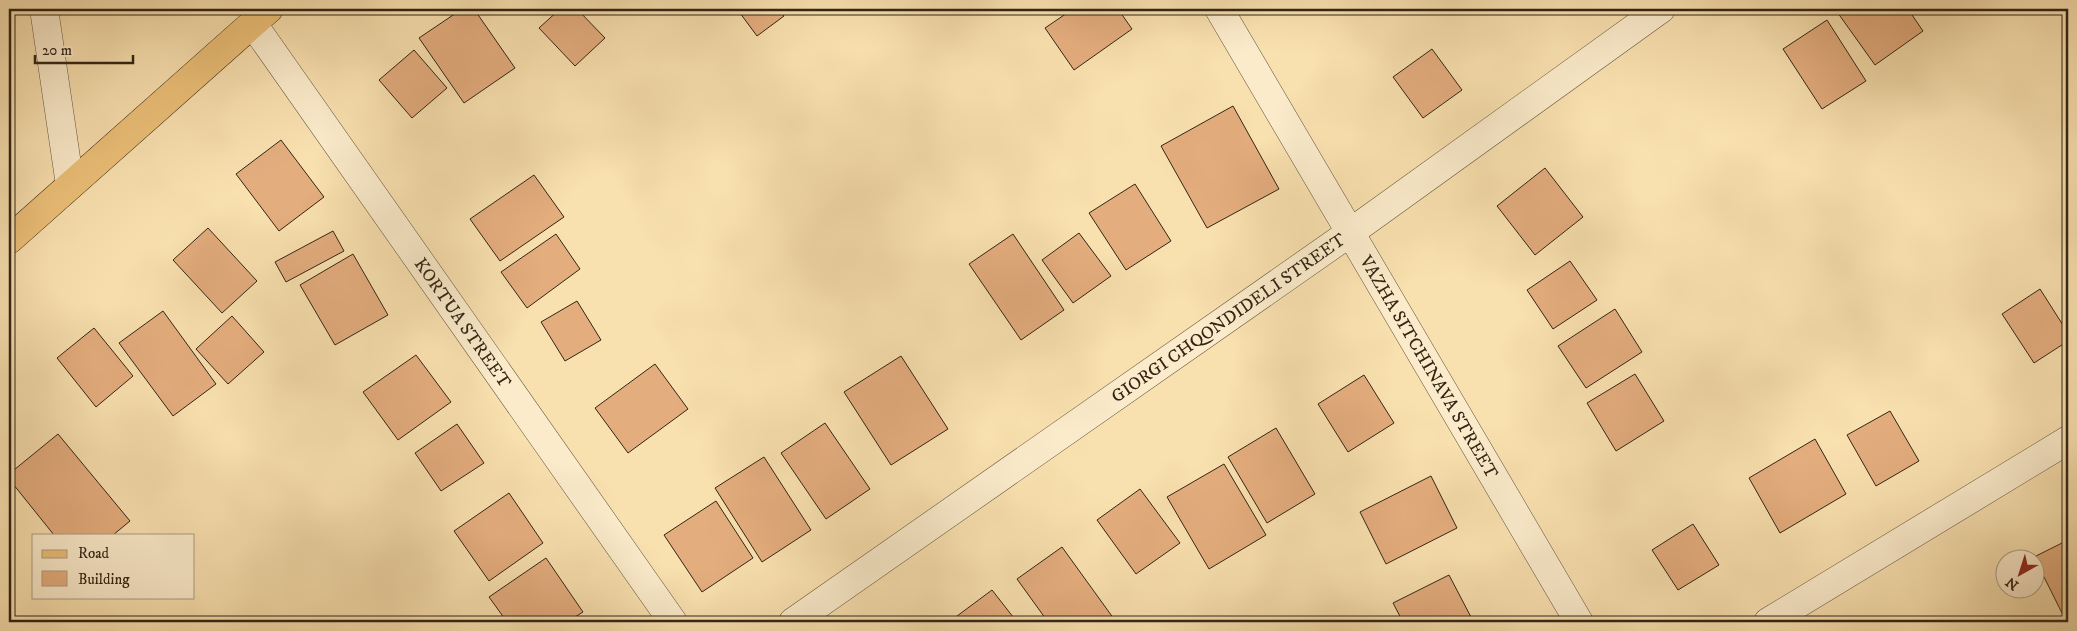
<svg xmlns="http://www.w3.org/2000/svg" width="2077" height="631" font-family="'IM FELL DW Pica',serif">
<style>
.building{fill:#e4ad7e;stroke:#322515}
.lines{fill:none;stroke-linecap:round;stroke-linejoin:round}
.minor-casing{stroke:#64543c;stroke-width:29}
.major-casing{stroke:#322515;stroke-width:29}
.minor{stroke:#fbebcb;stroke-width:28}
.major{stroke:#ecc078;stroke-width:28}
.labels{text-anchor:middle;stroke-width:4;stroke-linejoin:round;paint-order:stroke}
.street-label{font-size:18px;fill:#322515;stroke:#fbebcb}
</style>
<rect width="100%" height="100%" fill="#f9e0af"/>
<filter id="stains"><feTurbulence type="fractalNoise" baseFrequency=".004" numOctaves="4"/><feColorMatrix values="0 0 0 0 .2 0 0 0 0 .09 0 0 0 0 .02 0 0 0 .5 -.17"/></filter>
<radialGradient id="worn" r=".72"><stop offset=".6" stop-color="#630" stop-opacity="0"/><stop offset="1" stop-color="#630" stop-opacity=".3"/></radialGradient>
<!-- building -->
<path class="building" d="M462 9H474L515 68 464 103 419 38Z
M560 9H577L605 38 575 66 539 28Z
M737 9H779L784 16 757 36Z
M1073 9H1118L1132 29 1074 70 1045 28Z
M1835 9H1908L1923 31 1875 65Z
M1827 20 1866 81 1822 109 1783 49Z
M1432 49 1462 90 1423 118 1393 77Z
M414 50 447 88 412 118 379 80Z
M1233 106 1279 189 1207 228 1161 146Z
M281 140 324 197 279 231 236 174Z
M1545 168 1583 217 1535 255 1497 206Z
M534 175 564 217 500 261 470 219Z
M1135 184 1171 241 1126 270 1089 213Z
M208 228 257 281 222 313 173 260Z
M333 231 344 251 286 282 275 262Z
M1079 233 1111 276 1073 303 1042 260Z
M556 234 580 269 527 308 501 272Z
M1013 234 1064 310 1021 340 969 264Z
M353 254 388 315 335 345 300 285Z
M1570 261 1597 300 1553 329 1527 290Z
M2040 289 2068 333V341L2034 363 2002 314Z
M577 301 601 340 565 361 541 322Z
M1615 309 1642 352 1586 388 1558 346Z
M163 311 216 384 173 416 119 343Z
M232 316 264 352 228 384 196 349Z
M94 328 133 376 96 407 57 358Z
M416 355 451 402 398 440 363 392Z
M901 356 948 429 891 465 844 392Z
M655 364 688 409 628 453 595 408Z
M1635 374 1664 421 1616 451 1587 403Z
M1364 375 1394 423 1348 452 1318 404Z
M1890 411 1919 461 1876 486 1847 435Z
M825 423 870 489 826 519 781 453Z
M457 424 484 463 441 491 415 453Z
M1276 428 1315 494 1267 523 1228 457Z
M58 434 130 521 113 535H54L9 479V474Z
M1815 439 1846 494 1780 533 1749 478Z
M764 457 811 530 762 562 715 488Z
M1224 464 1266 535 1209 569 1167 497Z
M1431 476 1457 528 1386 564 1360 512Z
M1140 489 1180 543 1136 574 1097 520Z
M509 493 543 543 489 581 454 531Z
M716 501 753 558 702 592 664 535Z
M1693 524 1719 565 1678 590 1652 550Z
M2068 540V620L2066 621 2034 557Z
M1062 547 1114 619 1109 622H1048L1017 579Z
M546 558 583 612 567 622H507L489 597Z
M1449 575 1472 619 1466 622H1403L1393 603Z
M992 590 1017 622H949Z"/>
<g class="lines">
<!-- minor casing -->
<g class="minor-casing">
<g id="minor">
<path d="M44 9 70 185"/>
<path id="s1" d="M1219 9 1579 622"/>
<path id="s2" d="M253 24 673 622"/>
<path id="s3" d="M793 622 1351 232 1661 9"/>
<path d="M1768 622 2068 440"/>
</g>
</g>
<!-- major casing -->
<g class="major-casing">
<path id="major" d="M9 240 269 9"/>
</g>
<!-- minor -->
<use href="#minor" class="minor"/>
<!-- major -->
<use href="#major" class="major"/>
</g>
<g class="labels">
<!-- street labels -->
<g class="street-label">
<text dy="6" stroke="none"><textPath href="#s3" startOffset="531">GIORGI CHQONDIDELI STREET</textPath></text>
<text dy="6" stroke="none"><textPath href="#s2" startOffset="365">KORTUA STREET</textPath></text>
<text dy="6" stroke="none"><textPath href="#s1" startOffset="415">VAZHA SITCHINAVA STREET</textPath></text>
</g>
</g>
<!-- margin -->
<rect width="2077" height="631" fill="none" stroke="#f9e0af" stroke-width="30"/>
<rect x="10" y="10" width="2057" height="611" fill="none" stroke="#322515" stroke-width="2.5"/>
<rect x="15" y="15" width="2047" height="601" fill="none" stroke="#322515"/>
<!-- legend -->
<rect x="32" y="534" width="162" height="65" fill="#fbebcb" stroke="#ab9c82"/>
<rect x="42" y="550" width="25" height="8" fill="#ecc078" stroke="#ab9c82"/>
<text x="78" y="558" font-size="15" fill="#322515">Road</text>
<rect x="42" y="571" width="25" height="15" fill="#e4ad7e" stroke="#ab9c82"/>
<text x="78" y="584" font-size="15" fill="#322515">Building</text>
<!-- north arrow -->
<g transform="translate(2020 574) rotate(219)"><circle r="24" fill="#fbebcb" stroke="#ab9c82"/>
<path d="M0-4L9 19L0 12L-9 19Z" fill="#8f2418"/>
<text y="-8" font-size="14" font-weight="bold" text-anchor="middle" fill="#322515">N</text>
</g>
<!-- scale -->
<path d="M35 55v8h98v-8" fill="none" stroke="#322515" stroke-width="2.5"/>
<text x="42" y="55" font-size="15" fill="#322515" stroke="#fbebcb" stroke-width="4" paint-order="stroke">20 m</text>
<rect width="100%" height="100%" filter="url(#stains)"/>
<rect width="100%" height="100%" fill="url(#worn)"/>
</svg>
